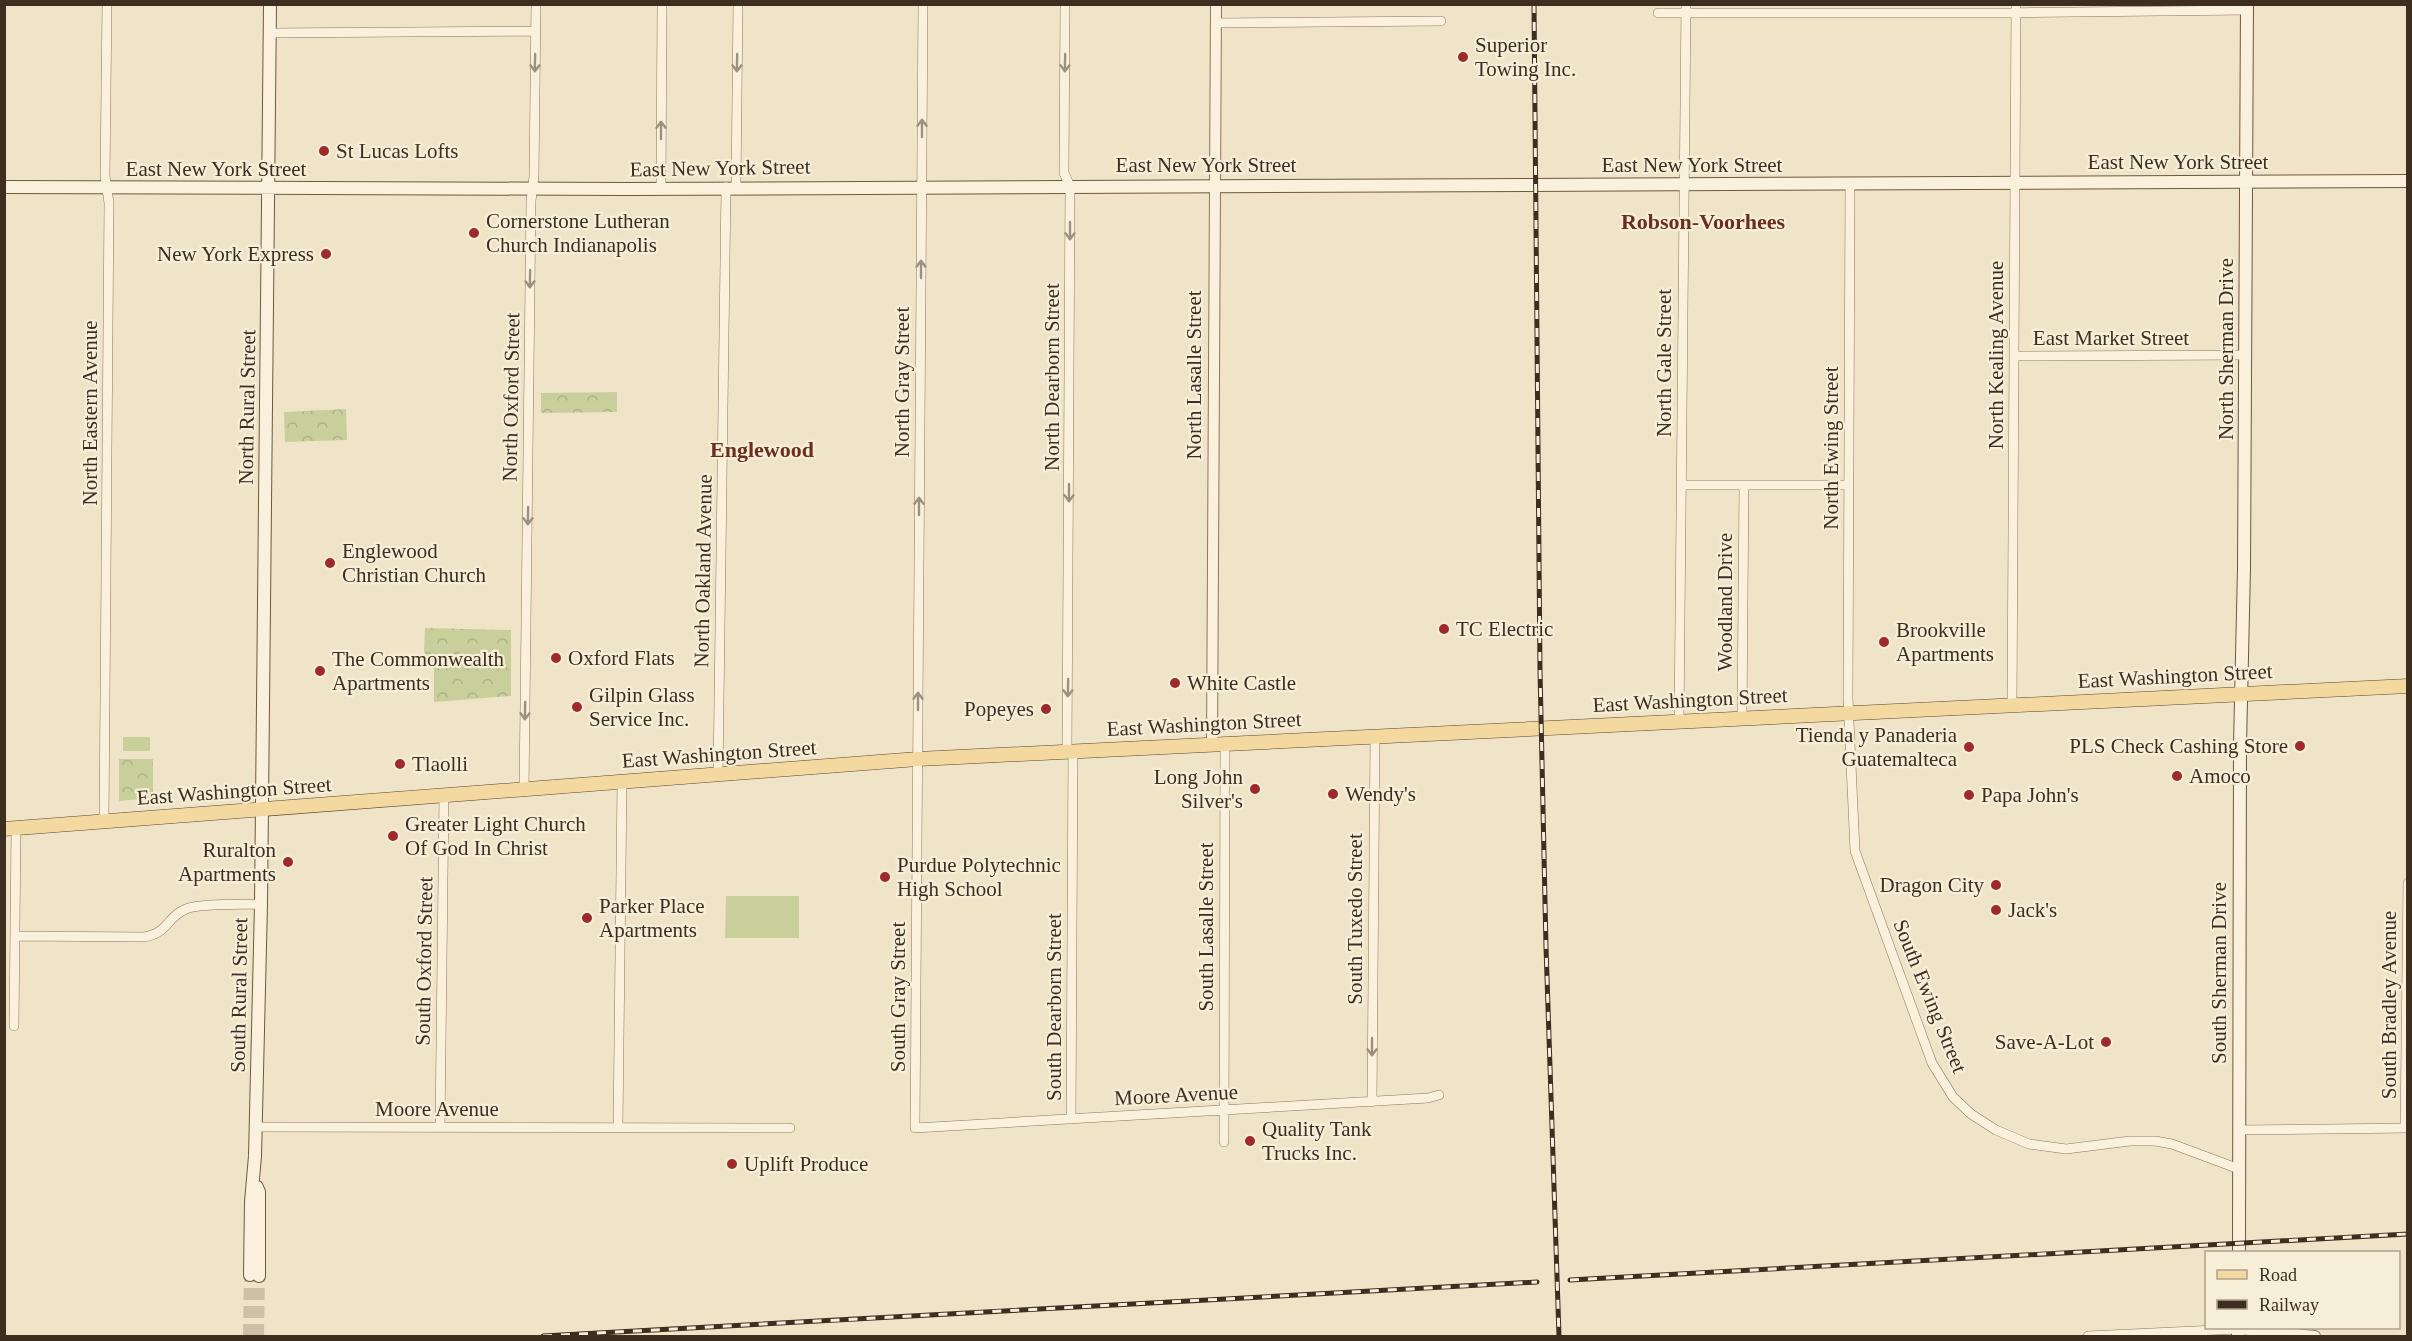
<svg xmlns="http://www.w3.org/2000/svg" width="2412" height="1341" font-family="Georgia,serif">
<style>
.forest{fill:url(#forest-crowns)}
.pitch{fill:#c9cf9b}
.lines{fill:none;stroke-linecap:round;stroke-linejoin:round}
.secondary-tunnel{stroke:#ccc0a6;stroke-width:12;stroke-dasharray:12 6;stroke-linecap:butt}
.minor-casing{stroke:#8d765c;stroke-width:10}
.tertiary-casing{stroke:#8d765c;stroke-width:12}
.secondary-casing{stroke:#6f573f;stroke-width:14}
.primary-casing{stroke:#5b4430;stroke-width:15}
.minor{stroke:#faf1dc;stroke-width:9}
.tertiary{stroke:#faf1dc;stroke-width:10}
.secondary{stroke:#faf1dc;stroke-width:12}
.primary{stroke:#f3d9a0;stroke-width:14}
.rail-casing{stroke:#3d2e20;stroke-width:5}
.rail{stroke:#f7eed8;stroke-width:3;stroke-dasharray:9;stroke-linecap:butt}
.oneway{stroke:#9c907e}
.poi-dot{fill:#9e2a2b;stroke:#f7eed8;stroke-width:2}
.labels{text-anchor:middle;stroke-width:4.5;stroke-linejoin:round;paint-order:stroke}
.poi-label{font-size:21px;fill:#3d2e20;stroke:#f7eed8;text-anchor:start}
.street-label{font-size:21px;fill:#3d2e20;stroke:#f7eed8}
.neighbourhood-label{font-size:22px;font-weight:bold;fill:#6b2e1e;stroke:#f7eed8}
</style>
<defs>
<pattern id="forest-crowns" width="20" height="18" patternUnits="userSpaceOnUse" patternTransform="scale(1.5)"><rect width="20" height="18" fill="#c9cf9b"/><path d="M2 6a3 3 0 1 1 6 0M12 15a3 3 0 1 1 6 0" fill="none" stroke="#aeb285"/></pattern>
</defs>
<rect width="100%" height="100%" fill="#f0e4c8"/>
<!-- forest -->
<path class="forest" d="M617 392V412L541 413V393Z
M346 409 347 440 285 442 284 412Z
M425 628 511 630V696L434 702V669L424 652Z
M119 759H153V798L119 801Z"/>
<!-- pitch -->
<path class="pitch" d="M123 737H150V751H123Z
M726 896H799V938H725Z"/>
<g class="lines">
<!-- secondary-tunnel -->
<path class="secondary-tunnel" d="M249 1336 250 1275
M258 1336 259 1276"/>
<!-- minor casing -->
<g class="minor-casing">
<path id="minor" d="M923 4 915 1128 1428 1098 1439 1095
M1065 4 1064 173 1070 186 1067 752
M1658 13H2001L2247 10
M1216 23 1441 21
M270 33 536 31
M1850 184 1848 699 1855 851 1932 1063 1953 1097 1971 1114 1996 1130 2029 1144 2066 1149 2130 1141H2155L2172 1144 2239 1169
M736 187 738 4
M661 188 662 4
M2014 356 2245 355
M1681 485H1849
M2012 705 2016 4
M1742 719 1744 485
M1679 722 1686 4
M718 776 726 187
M524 791 531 201 534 176 536 4
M104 822 109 203 105 176 107 4
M15 936 144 937C169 933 166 917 186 909 202 903 241 905 261 904
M14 1026 16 828
M1372 1102 1375 737
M1071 1119 1073 752
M618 1126 622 783
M256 1127 790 1128
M440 1127 444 796
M2405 1128 2408 883
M2239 1130 2408 1128
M1224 1142 1225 744
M2088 1336 2238 1329"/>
</g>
<!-- tertiary casing -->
<g class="tertiary-casing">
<path id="tertiary" d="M1212 745 1216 4
M2238 1329 2315 1336"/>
</g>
<!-- secondary casing -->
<g class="secondary-casing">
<path id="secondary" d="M4 187 626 189 2408 181
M257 1187 259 1192V1276
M2239 1252 2240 745 2244 568 2247 4
M250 1275 251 1202 255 1156 261 904 270 4
M2238 1336V1328"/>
</g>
<!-- primary casing -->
<g class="primary-casing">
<path id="primary" d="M4 829 918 759 2408 686"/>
</g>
<!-- minor -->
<use href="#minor" class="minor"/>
<!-- tertiary -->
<use href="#tertiary" class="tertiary"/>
<!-- secondary -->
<use href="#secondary" class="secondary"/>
<!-- primary -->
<use href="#primary" class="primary"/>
<!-- rail casing -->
<g class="rail-casing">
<path id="rail" d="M1534 4 1540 670 1546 947 1559 1336
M1570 1280 2408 1234
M543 1336 1537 1282"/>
</g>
<!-- rail -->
<use href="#rail" class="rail"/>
</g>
<!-- one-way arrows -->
<defs><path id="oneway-shaft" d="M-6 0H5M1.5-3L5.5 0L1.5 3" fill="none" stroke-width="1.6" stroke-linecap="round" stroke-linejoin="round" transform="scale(1.5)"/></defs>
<g class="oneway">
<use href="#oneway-shaft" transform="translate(535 63) rotate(91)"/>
<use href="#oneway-shaft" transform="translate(737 63) rotate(91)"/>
<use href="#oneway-shaft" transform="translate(1065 63) rotate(91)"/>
<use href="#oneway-shaft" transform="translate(922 128) rotate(-90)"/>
<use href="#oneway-shaft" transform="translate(661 130) rotate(-90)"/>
<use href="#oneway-shaft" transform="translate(1070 231) rotate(90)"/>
<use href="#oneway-shaft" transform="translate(921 269) rotate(-90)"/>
<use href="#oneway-shaft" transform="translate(530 279) rotate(91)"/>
<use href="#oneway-shaft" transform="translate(1069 493) rotate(90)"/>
<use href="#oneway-shaft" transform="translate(919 506) rotate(-90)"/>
<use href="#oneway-shaft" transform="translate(528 516) rotate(91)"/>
<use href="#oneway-shaft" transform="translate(1068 688) rotate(91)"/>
<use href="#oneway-shaft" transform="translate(918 701) rotate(-90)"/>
<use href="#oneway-shaft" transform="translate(525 711) rotate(91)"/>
<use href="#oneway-shaft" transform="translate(1372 1047) rotate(90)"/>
</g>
<!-- markers -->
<g class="poi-dot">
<circle cx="1463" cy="57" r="6"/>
<circle cx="324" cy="151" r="6"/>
<circle cx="474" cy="233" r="6"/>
<circle cx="326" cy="254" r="6"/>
<circle cx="330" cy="563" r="6"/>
<circle cx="1444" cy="629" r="6"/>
<circle cx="1884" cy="642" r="6"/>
<circle cx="556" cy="658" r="6"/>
<circle cx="320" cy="671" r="6"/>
<circle cx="1175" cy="683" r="6"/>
<circle cx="577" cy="707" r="6"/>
<circle cx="1046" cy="709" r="6"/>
<circle cx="2300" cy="746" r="6"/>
<circle cx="1969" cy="747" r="6"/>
<circle cx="400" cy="764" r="6"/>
<circle cx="2177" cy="776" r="6"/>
<circle cx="1255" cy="789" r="6"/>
<circle cx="1333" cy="794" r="6"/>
<circle cx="1969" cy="795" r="6"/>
<circle cx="393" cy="836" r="6"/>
<circle cx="288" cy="862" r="6"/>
<circle cx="885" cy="877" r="6"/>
<circle cx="1996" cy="885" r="6"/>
<circle cx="1996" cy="910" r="6"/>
<circle cx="587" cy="918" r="6"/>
<circle cx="2106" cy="1042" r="6"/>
<circle cx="1250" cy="1141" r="6"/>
<circle cx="732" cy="1164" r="6"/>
</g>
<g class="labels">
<!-- poi labels -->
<g class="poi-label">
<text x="1475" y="52">Superior<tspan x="1475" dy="24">Towing Inc.</tspan></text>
<text x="336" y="158">St Lucas Lofts</text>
<text x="486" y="228">Cornerstone Lutheran<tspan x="486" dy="24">Church Indianapolis</tspan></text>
<text x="314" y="261" text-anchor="end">New York Express</text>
<text x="342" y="558">Englewood<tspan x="342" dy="24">Christian Church</tspan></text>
<text x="1456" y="636">TC Electric</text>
<text x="1896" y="637">Brookville<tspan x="1896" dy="24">Apartments</tspan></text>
<text x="568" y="665">Oxford Flats</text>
<text x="332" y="666">The Commonwealth<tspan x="332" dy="24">Apartments</tspan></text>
<text x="1187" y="690">White Castle</text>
<text x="589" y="702">Gilpin Glass<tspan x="589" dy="24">Service Inc.</tspan></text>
<text x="1034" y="716" text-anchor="end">Popeyes</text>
<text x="1957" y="742" text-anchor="end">Tienda y Panaderia<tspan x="1957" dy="24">Guatemalteca</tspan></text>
<text x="2288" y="753" text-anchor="end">PLS Check Cashing Store</text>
<text x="412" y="771">Tlaolli</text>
<text x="2189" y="783">Amoco</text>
<text x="1243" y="784" text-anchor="end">Long John<tspan x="1243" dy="24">Silver's</tspan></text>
<text x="1345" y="801">Wendy's</text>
<text x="1981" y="802">Papa John's</text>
<text x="405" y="831">Greater Light Church<tspan x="405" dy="24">Of God In Christ</tspan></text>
<text x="276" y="857" text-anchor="end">Ruralton<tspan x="276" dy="24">Apartments</tspan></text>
<text x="897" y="872">Purdue Polytechnic<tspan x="897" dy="24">High School</tspan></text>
<text x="1984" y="892" text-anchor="end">Dragon City</text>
<text x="599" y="913">Parker Place<tspan x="599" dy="24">Apartments</tspan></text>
<text x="2008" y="917">Jack's</text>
<text x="2094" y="1049" text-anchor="end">Save-A-Lot</text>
<text x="1262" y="1136">Quality Tank<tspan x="1262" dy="24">Trucks Inc.</tspan></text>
<text x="744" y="1171">Uplift Produce</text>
</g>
<!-- street labels -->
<g class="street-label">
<text x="2178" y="169">East New York Street</text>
<text x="1206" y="172">East New York Street</text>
<text x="1692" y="172">East New York Street</text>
<text transform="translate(720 168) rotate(-1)" y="7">East New York Street</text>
<text x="216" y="176">East New York Street</text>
<text x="2111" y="345">East Market Street</text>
<text transform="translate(2226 349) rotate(-90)" y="7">North Sherman Drive</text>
<text transform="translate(1996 355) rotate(-90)" y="7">North Kealing Avenue</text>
<text transform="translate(1664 363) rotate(-90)" y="7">North Gale Street</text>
<text transform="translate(1194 375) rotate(-90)" y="7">North Lasalle Street</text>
<text transform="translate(1052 377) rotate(-90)" y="7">North Dearborn Street</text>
<text transform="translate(902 382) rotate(-90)" y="7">North Gray Street</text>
<text transform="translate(511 397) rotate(-89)" y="7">North Oxford Street</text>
<text transform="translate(247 407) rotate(-89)" y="7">North Rural Street</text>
<text transform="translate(90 413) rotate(-90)" y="7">North Eastern Avenue</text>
<text transform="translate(1831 448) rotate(-90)" y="7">North Ewing Street</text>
<text transform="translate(703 571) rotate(-89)" y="7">North Oakland Avenue</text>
<text transform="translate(1725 602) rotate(-90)" y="7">Woodland Drive</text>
<text transform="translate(2175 676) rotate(-3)" y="7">East Washington Street</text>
<text transform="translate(1690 700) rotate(-3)" y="7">East Washington Street</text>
<text transform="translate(1204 724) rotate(-3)" y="7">East Washington Street</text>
<text transform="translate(719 754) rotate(-4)" y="7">East Washington Street</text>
<text transform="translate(234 791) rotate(-4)" y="7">East Washington Street</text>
<text transform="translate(1355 919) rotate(-90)" y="7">South Tuxedo Street</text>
<text transform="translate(1206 927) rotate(-90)" y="7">South Lasalle Street</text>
<text transform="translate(424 961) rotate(-89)" y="7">South Oxford Street</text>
<text transform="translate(2219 973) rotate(-90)" y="7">South Sherman Drive</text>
<text transform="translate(239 995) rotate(-89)" y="7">South Rural Street</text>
<text transform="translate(1930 996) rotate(68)" y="7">South Ewing Street</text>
<text transform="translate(898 997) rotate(-90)" y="7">South Gray Street</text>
<text transform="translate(2389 1005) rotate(-90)" y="7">South Bradley Avenue</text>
<text transform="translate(1054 1007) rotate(-90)" y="7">South Dearborn Street</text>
<text transform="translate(1176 1095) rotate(-3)" y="7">Moore Avenue</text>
<text x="437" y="1116">Moore Avenue</text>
</g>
<!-- neighbourhood labels -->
<g class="neighbourhood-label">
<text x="1703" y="229">Robson-Voorhees</text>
<text x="762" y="457">Englewood</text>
</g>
</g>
<!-- border -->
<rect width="2412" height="1341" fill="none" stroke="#3d2e20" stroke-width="12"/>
<!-- legend -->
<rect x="2205" y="1251" width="195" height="78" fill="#f7eed8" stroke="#ada18e" stroke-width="1.5"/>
<rect x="2217" y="1270" width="30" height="9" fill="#f3d9a0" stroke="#ada18e" stroke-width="1.5"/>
<text x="2259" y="1281" font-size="18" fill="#3d2e20">Road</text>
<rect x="2217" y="1300" width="30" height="9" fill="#3d2e20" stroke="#ada18e" stroke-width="1.5"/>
<text x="2259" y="1311" font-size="18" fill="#3d2e20">Railway</text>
</svg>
